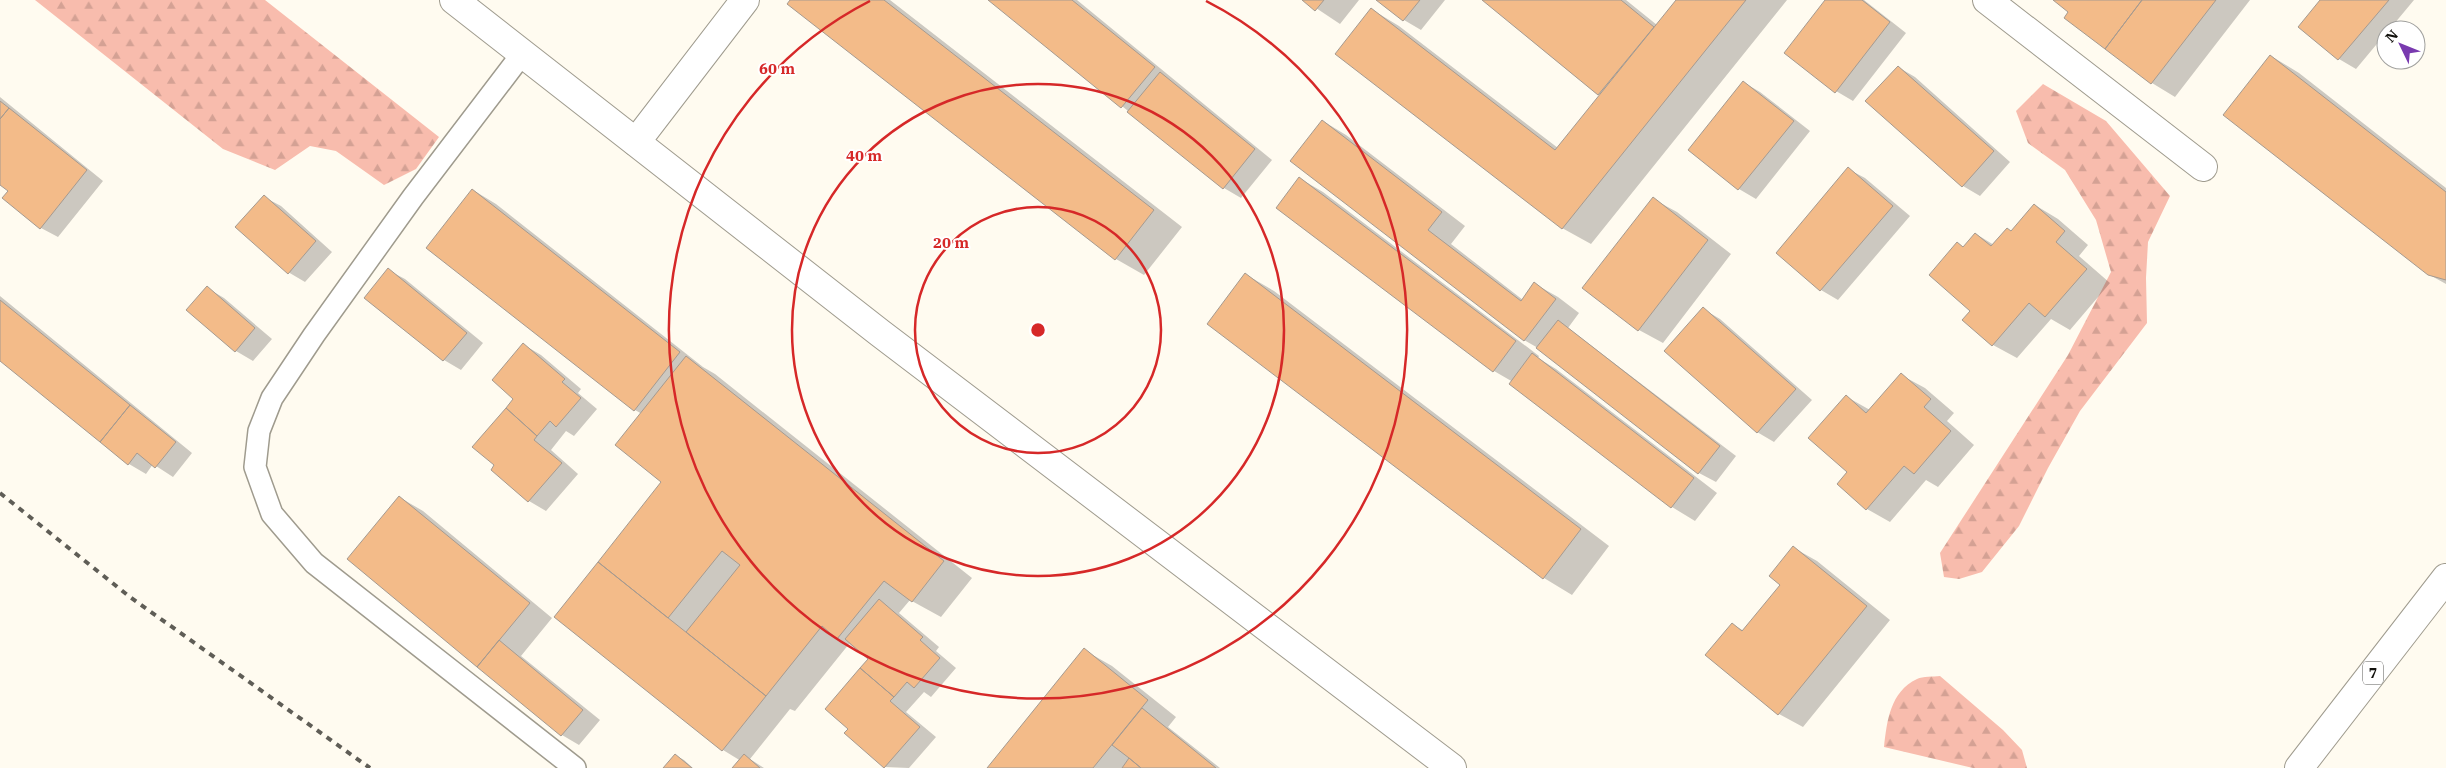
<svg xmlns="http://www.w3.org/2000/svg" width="2446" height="768" font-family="'IBM Plex Serif',serif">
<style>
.forest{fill:url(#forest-firs)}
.shadow{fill:#0003}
.building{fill:#f3bb89;stroke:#a59a90}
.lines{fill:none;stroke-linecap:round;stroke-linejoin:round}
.service-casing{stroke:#9f9b8e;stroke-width:24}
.minor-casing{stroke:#9f9b8e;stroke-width:30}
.tertiary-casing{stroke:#9f9b8e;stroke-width:30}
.secondary-casing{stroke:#9f9b8e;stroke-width:30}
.trunk-casing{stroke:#9f9b8e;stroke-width:30}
.service{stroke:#fff;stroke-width:21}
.minor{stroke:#fff;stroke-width:28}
.tertiary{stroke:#fff;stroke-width:28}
.secondary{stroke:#fff;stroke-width:28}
.trunk{stroke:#fff;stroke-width:28}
.rail{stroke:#5f5d56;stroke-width:4;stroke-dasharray:6 6;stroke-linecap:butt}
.ring{fill:none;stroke:#d62828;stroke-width:2.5}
.labels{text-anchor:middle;stroke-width:4;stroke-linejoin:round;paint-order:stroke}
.shield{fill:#fff;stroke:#595855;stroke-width:1}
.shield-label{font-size:14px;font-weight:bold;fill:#12110c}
.centre{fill:#d62828;stroke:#fff;stroke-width:2.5}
.ring-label{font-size:15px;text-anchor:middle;font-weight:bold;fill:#d62828;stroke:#fff;stroke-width:4;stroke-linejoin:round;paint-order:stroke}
</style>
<defs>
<pattern id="forest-firs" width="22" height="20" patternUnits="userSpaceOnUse" patternTransform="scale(1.25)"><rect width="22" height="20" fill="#f8bcad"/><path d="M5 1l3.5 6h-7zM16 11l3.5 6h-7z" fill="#d4a194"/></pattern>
</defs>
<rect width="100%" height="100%" fill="#fffbf0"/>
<!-- forest -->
<path class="forest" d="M35 0H265L439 137 416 169 384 185 336 151 310 146 275 170 223 149Z
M2043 84 2106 121 2170 196 2148 242 2146 278 2147 323 2080 411 2048 468 2019 526 1982 572 1959 579 1944 577 1940 553 2068 355 2111 272 2096 220 2065 170 2028 143 2016 111Z
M1940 676 2003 730 2022 750 2027 768H1973L1884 747C1887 721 1890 692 1917 679 1923 676 1933 677 1940 676Z"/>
<!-- shadow -->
<path class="shadow" d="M791 0H890L1182 227 1144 275 1116 259Z
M990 0H1077L1272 160 1241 198 1224 188Z
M1304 0H1359L1340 24Z
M1378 0H1445L1421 30 1404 20Z
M1484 0H1626L1657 25 1678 0H1787L1591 244 1562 228 1371 9 1399 26 1558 148 1601 95Z
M1827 0H1864L1906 33 1853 101 1836 91Z
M2055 0H2250L2175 97 2152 83 2066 17 2070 12Z
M2322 0H2414L2389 30H2386V33L2356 69 2339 59 2300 27Z
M2271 56 2299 73 2446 188V284L2428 274Z
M1898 67 1915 77 2010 162 1980 196 1963 186Z
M1743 82 1760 92 1810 131 1756 199 1739 189 1689 150Z
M0 97 103 181 58 237 41 228 10 191 0 183Z
M1323 121 1346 135 1465 226 1451 244 1523 300 1535 284 1558 297 1579 313 1568 328 1736 456 1716 482 1699 473 1538 348 1524 340Z
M1848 169 1865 178 1910 216 1838 300 1821 290 1777 253Z
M1299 178 1323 192 1539 356 1538 358 1556 369 1717 493 1695 521 1672 507 1513 382 1494 371 1277 208Z
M473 190 496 204 703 367 715 374 972 578 941 617 910 600 899 613 939 647 936 651 956 668 931 697 924 692 906 712 936 737 909 768 885 767 849 729 870 659 849 644 795 711 790 709 750 759 764 768H734L741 761 723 750 555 617 663 482 642 414 635 410Z
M264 197 281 206 332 252 305 282 288 272Z
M1653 199 1677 212 1731 254 1663 343 1639 330 1584 287Z
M2035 205 2058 219 2088 245 2079 256 2110 283 2070 330 2051 319 2017 358 1993 345 1964 320 1972 310 1964 248 1976 234 1994 245 2012 232Z
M388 270 405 279 483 343 461 370 444 360 366 297Z
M1245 274 1274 291 1609 546 1572 595 1544 578 1209 323Z
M207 288 224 298 272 339 253 361 236 351Z
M0 296 192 453 173 477 153 464 146 474 129 464 0 360Z
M1703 309 1720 319 1812 400 1774 442 1757 432Z
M524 345 541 355 581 389 578 393 597 409 574 436 566 431 551 450 578 474 546 511 529 501 492 469 496 465 515 399Z
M1901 375 1925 388 1954 413 1947 421 1974 445 1938 487 1926 480 1890 522 1867 509 1849 472 1847 397 1870 410Z
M399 497 423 511 552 618 521 656 600 720 579 745 562 735 349 559Z
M1794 548 1817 561 1890 620 1803 727 1779 714 1732 624 1744 631 1781 585Z
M1084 650 1112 666 1176 717 1168 727 1220 768H989Z
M675 755 684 760 693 768H665Z"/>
<!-- building -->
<path class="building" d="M790 0H884L1154 210 1115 260 787 4Z
M988 0H1072L1155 67 1121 108Z
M1302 0H1324L1315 11Z
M1376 0H1420L1403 21Z
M1482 0H1621L1654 27 1598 95Z
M1676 0H1746L1562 229 1335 54 1371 8 1555 150Z
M1825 0H1862L1890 22 1835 93 1784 53Z
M2053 0H2142L2105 49 2064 18 2068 12Z
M2142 0H2216L2151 84 2105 49Z
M2320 0H2389L2338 60 2298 27Z
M2270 55 2446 192V280L2428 275 2223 115Z
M1898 66 1994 151 1962 187 1865 101Z
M1160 72 1255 149 1223 189 1127 112Z
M1743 81 1794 121 1738 190 1688 150Z
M0 101 9 108 0 119Z
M9 108 87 170 40 229 2 198 8 191 0 185V119Z
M1322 120 1442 212 1428 230 1521 301 1534 282 1556 299 1524 341 1290 161Z
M1848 167 1893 206 1820 291 1776 253Z
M1299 177 1516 341 1493 372 1276 208Z
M472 189 680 352 634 411 426 248Z
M264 195 316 241 288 274 235 227Z
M1653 197 1708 240 1638 331 1582 288Z
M2034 204 2065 231 2056 242 2087 269 2045 317 2029 303 1992 346 1962 320 1970 311 1929 275 1957 242 1963 247 1975 233 1991 246 2007 228 2011 231Z
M388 268 467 333 443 361 364 298Z
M1245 273 1581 529 1543 579 1207 324Z
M207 286 255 328 235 352 186 310Z
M0 300 130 405 100 442 0 361Z
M1703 307 1796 389 1757 433 1664 351Z
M1558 320 1720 446 1698 474 1536 348Z
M523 343 565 379 562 382 581 398 556 427 550 421 537 436 506 408 513 399 492 380Z
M1532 353 1694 478 1671 508 1509 384Z
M686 356 944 561 912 602 884 581 837 639 822 626 766 696 686 632 740 565 722 551 668 618 598 562 661 482 615 445Z
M1901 373 1931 399 1924 407 1951 431 1914 474 1904 466 1866 510 1837 484 1847 472 1808 438 1846 395 1866 413Z
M130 405 176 442 155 468 137 453 128 465 100 442Z
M506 408 537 436 534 440 562 463 528 502 491 470 494 465 472 447Z
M399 496 530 603 477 667 347 559Z
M1793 546 1867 606 1778 715 1705 655 1732 623 1742 631 1780 585 1769 576Z
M598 562 766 696 722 751 554 617Z
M879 599 923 637 920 640 940 658 914 688 907 682 894 697 860 668 868 659 845 639Z
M499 640 583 710 561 736 477 667Z
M1084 648 1148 700 1093 768H987Z
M860 668 894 697 890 701 920 727 884 768 844 733 848 729 825 709Z
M1142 708 1216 768H1141L1129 758 1112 745Z
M675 754 692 768H663Z
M744 754 760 768H732Z
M1129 758 1141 768H1122Z"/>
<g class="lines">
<!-- service casing -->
<g class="service-casing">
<path id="service" d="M522 54 413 197 314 335 272 398 259 431 255 467 272 514 314 563 575 768"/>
</g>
<!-- minor casing -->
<g class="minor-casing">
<path id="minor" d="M1987 0 2203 167"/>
</g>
<!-- tertiary casing -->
<g class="tertiary-casing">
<path id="tertiary" d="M636 142 745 0"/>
</g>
<!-- secondary casing -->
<g class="secondary-casing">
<path id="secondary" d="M454 0 880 333 1452 768"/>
</g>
<!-- trunk casing -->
<g class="trunk-casing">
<path id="trunk" d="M2299 768 2446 578"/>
</g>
<!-- service -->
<use href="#service" class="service"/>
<!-- minor -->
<use href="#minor" class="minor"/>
<!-- tertiary -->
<use href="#tertiary" class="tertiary"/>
<!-- secondary -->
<use href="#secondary" class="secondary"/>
<!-- trunk -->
<use href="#trunk" class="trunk"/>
<!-- rail -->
<path class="rail" d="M0 493 130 597 370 768"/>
</g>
<!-- distance rings -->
<g class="ring">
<circle cx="1038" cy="330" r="123"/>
<circle cx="1038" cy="330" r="246"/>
<path d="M1206 1A369 369 0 1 1 870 1"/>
</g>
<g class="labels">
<!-- shield labels -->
<rect class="shield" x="2363" y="661.5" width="20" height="23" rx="4"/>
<g class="shield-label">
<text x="2373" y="678">7</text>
</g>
</g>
<circle cx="1038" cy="330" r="8" class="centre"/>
<g class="ring-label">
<text x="777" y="74">60 m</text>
<text x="864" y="161">40 m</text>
<text x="951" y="248">20 m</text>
</g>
<!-- north arrow -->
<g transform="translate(2401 45) rotate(313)"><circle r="24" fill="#ffffff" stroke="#a0a09e"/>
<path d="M0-4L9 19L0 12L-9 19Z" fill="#793aaf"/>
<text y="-8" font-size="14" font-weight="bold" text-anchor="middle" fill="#12110c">N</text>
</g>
</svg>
